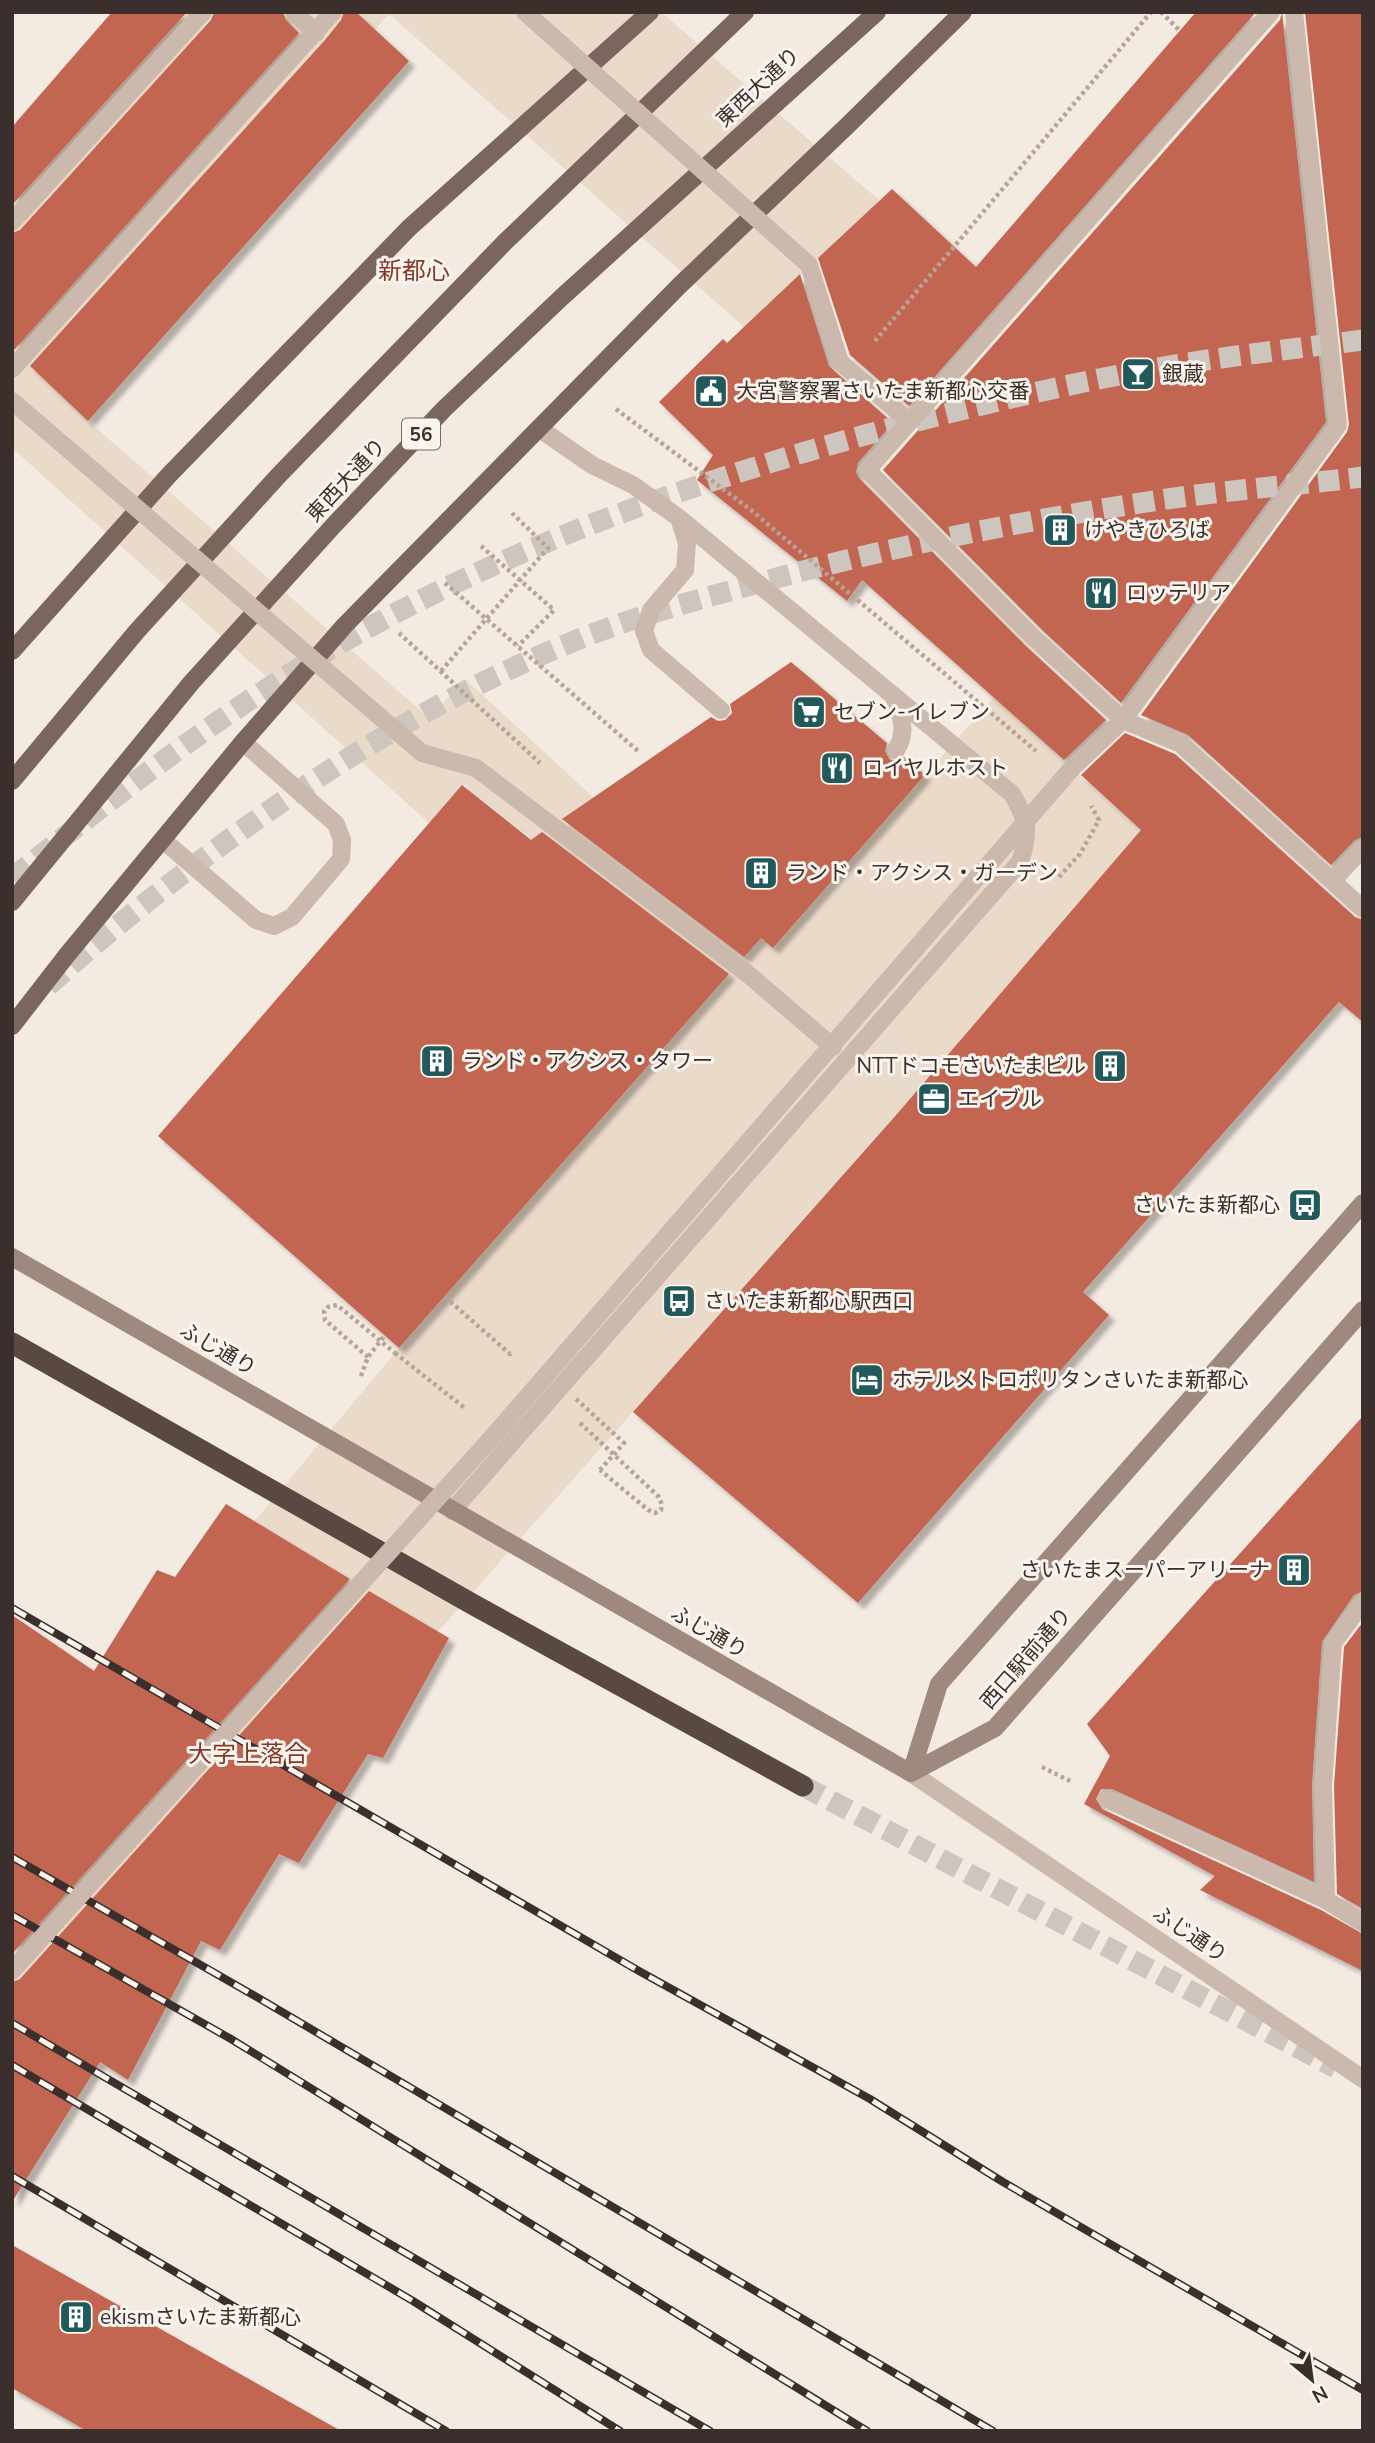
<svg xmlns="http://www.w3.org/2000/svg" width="1375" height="2443" font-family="'Nunito Sans','Noto Sans JP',sans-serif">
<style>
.plaza{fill:#eadac9}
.building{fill:#c26651;filter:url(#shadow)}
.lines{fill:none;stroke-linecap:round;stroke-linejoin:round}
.motorway-tunnel{stroke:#cec5be;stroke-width:21;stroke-dasharray:21 10;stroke-linecap:butt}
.path{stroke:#b7a397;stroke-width:4.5;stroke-dasharray:3.5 3.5;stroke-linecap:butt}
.service{stroke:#cbb9ad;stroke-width:18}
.pedestrian{stroke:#cbb9ad;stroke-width:18}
.tertiary{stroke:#cbb9ad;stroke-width:18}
.secondary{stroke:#9f897e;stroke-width:18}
.primary{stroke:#7b665d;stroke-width:18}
.motorway{stroke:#5a4943;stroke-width:21}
.rail-casing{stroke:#3a2f2c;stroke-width:8}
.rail{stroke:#faf4ee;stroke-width:5;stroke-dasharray:16;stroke-linecap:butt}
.path-bridge{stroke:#b7a397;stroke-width:4.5;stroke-dasharray:3.5 3.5;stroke-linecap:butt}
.pedestrian-bridge{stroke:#cbb9ad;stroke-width:18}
.labels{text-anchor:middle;stroke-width:6;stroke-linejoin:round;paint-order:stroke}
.shield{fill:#faf4ee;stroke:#746a66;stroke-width:2}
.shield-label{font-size:19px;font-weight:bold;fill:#3a2f2c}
.street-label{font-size:21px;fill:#3a2f2c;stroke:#faf4ee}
.poi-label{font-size:21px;fill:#3a2f2c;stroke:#faf4ee;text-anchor:start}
.quarter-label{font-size:24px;fill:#863927;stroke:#faf4ee}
</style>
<defs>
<filter id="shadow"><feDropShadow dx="6" dy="6" stdDeviation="2" flood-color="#0004"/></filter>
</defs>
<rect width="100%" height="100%" fill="#f3eae2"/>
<!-- plaza -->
<path class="plaza" d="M174 12H661L880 201 744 327 389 14 53 386 88 421 429 718 465 679 593 797 773 948 994 697 1141 831 889 1123 443 1626 12 2046V1825L259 1516 399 1348 717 987 464 784 429 823 12 448V127Z"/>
<!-- building -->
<path class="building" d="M112 12H187L12 205V127Z
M214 12H283L286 20 299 33 13 351 12 233 20 230 211 20Z
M344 12H356L409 61 88 421 30 366 325 40 341 20Z
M1196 12H1256L909 406 850 355 818 258 892 189 976 267Z
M1282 12 1326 422 1121 703 1042 630 883 470 1280 20Z
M1305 12H1363V837L1355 840 1331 865 1188 735 1141 715 1347 432 1349 425Z
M800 274 829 366 893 423 858 463 856 472 859 478 1026 646 1106 720 1064 760 862 580 847 601 697 480 713 455 659 402 723 339 727 343Z
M791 662 887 743 885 751 890 760 897 761 904 757 925 775 773 948 761 938 744 957 562 819 711 717 718 721 725 720 732 713 730 704Z
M1125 733 1175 754 1355 917 1363 920V1022L1339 1002 1083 1292 1109 1315 858 1603 633 1412 897 1114 1141 830 1081 775Z
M462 785 531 840 542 832 729 974 399 1348 158 1136Z
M1363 1416V1591L1354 1595 1322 1642 1312 1785 1314 1882 1112 1789H1101L1096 1799 1102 1809 1321 1910 1363 1934V1971L1200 1890 1215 1876 1084 1804 1110 1756 1087 1724Z
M226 1504 350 1579 12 1954V1615L94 1671 157 1570 175 1577Z
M369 1591 449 1638 383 1758 368 1754 299 1863 279 1854 220 1950 201 1941 128 2080 100 2062 12 2202V1982L20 1979Z
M1363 1622V1909L1337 1894 1334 1786 1344 1647Z
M12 2245 341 2431H87L12 2388Z"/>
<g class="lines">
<!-- motorway-tunnel -->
<path class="motorway-tunnel" d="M12 878C115 796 218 715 331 649 515 541 720 472 925 419 1016 396 1108 375 1201 361 1254 353 1309 347 1363 340
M48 986C101 937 158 892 216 849 327 767 444 694 572 642 627 619 686 603 744 587 874 550 1006 524 1140 503 1214 491 1289 486 1363 477
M803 1786 1336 2068"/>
<!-- path -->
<path class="path" d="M1161 12 1180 31
M875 341 1151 12
M616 409 751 510 1036 751
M481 546 554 610 518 646
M445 583 638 751
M399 633 540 763
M441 671 548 548 512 513
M1059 877 1080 854 1099 820 1091 806
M445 1297 510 1354 513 1351
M395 1353 466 1409
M361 1376 368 1357 385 1335
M580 1423 659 1497 662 1505 661 1510 655 1513 648 1510 600 1470
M1042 1767 1072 1782"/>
<!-- service -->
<path class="service" d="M679 518 687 543 685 570 651 610 644 631 651 650 721 710
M893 695C901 713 908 732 896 750
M163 840 256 920 274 926 292 917 341 859 342 840 336 824 243 742
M452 1511 1020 862C1030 832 1028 821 1012 794L679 518 633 485 592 465 540 429"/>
<!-- pedestrian -->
<path class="pedestrian" d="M294 12 316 33
M12 222 203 12
M12 369 333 12
M1123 720 1181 744 1363 909
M1332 881 1363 848
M1107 1799 1326 1900 1363 1923
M1326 1900 1323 1786 1333 1643 1363 1602"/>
<!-- tertiary -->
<path class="tertiary" d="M911 1773 1363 2079"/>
<!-- secondary -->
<path class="secondary" d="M12 1257 911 1773
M911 1773 939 1684 1363 1203
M911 1773 995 1728 1363 1310"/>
<!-- primary -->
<path class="primary" d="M12 651 169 475 409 228 650 12
M12 781 137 631 279 475 505 242 745 12
M12 902 191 683 334 525 444 409 562 297 877 12
M12 1026 67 955 243 742 345 625 679 286 847 126 963 12"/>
<!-- motorway -->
<path class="motorway" d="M12 1343 474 1605 803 1786"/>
<!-- rail casing -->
<g class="rail-casing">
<path id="rail" d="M12 1608 639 1971 870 2099 1003 2182 1363 2390
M12 1857 255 1996 993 2431
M12 1915 231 2039 867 2431
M12 2023 710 2431
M12 2065 413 2301 620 2431
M12 2176 446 2431"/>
</g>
<!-- rail -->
<use href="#rail" class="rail"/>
<!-- path-bridge -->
<path class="path-bridge" d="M368 1357 325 1320 324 1311 328 1307 337 1305 395 1353
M576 1399 624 1443 600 1470"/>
<!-- pedestrian-bridge -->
<path class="pedestrian-bridge" d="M525 12 809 265 840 362 910 422
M12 401 422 753 476 768 749 975 833 1047
M1123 720 1338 425 1294 12
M12 1971 496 1433 1073 767 1123 720 1034 638 867 470 1271 12"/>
</g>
<!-- icons -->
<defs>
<g id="bar-square" transform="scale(1.75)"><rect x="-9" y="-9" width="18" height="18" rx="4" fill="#225a5b" stroke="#faf4ee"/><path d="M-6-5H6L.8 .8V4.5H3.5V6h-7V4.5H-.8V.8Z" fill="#fff"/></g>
<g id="civic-square" transform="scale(1.75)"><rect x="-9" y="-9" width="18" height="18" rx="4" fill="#225a5b" stroke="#faf4ee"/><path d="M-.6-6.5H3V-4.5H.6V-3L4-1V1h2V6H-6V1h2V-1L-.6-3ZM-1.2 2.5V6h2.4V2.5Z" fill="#fff"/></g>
<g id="building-square" transform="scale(1.75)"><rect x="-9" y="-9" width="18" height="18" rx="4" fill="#225a5b" stroke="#faf4ee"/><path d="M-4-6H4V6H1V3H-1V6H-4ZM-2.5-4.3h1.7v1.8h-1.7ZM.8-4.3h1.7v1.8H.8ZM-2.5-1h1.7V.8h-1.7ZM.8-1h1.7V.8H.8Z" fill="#fff"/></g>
<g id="restaurant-square" transform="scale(1.75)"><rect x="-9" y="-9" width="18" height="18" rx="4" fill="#225a5b" stroke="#faf4ee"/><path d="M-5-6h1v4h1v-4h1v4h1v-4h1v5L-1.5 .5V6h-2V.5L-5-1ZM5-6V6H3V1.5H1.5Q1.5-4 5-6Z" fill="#fff"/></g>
<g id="supermarket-square" transform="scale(1.75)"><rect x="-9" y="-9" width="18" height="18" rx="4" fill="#225a5b" stroke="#faf4ee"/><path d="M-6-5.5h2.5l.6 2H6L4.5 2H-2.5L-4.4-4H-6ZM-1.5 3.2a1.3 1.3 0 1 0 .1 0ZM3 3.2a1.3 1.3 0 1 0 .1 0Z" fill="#fff"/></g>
<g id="office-square" transform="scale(1.75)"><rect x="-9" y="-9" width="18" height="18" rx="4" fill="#225a5b" stroke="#faf4ee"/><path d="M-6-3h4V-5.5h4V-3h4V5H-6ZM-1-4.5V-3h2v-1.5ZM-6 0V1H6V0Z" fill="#fff"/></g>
<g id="bus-square" transform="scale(1.75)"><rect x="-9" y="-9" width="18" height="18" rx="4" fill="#225a5b" stroke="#faf4ee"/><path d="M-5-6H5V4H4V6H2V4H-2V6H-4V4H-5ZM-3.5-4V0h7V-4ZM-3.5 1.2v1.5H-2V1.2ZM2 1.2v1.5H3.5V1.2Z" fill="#fff"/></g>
<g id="hotel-square" transform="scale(1.75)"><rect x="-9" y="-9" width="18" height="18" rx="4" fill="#225a5b" stroke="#faf4ee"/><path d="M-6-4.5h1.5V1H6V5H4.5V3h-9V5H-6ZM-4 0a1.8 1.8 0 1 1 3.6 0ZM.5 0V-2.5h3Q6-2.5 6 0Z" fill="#fff"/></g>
</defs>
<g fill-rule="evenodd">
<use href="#bar-square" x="1138" y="374"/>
<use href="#civic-square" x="711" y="391"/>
<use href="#building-square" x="1060" y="530"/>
<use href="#restaurant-square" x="1101" y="593"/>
<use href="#supermarket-square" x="809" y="712"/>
<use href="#restaurant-square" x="837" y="768"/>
<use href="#building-square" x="761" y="873"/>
<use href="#building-square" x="437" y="1061"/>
<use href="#building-square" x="1110" y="1066"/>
<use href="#office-square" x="934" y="1099"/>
<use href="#bus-square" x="1305" y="1205"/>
<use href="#bus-square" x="679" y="1301"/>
<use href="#hotel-square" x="867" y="1380"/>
<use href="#building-square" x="1294" y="1570"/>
<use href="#building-square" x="76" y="2317"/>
</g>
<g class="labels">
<!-- shield labels -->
<rect class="shield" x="402" y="418.5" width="38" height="31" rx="5"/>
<g class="shield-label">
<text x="421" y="441">56</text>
</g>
<!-- street labels -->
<g class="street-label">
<text transform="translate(758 87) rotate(-43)" y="7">東西大通り</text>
<text transform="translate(346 480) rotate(-47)" y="7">東西大通り</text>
<text transform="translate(218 1349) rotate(30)" y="7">ふじ通り</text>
<text transform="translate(709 1632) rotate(30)" y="7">ふじ通り</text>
<text transform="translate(1026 1658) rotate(-49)" y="7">西口駅前通り</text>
<text transform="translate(1190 1934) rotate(34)" y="7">ふじ通り</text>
</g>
<!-- poi labels -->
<g class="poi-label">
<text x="1162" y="381">銀蔵</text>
<text x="736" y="398">大宮警察署さいたま新都心交番</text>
<text x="1084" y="537">けやきひろば</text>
<text x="1126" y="600">ロッテリア</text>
<text x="834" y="719">セブン-イレブン</text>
<text x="862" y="775">ロイヤルホスト</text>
<text x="786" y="880">ランド・アクシス・ガーデン</text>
<text x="462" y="1068">ランド・アクシス・タワー</text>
<text x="1086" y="1073" text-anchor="end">NTTドコモさいたまビル</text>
<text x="958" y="1106">エイブル</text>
<text x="1280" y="1212" text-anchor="end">さいたま新都心</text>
<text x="704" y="1308">さいたま新都心駅西口</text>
<text x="892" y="1387">ホテルメトロポリタンさいたま新都心</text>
<text x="1270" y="1577" text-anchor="end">さいたまスーパーアリーナ</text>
<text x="100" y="2324">ekismさいたま新都心</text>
</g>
<!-- quarter labels -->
<g class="quarter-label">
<text x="414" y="279">新都心</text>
<text x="248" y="1762">大字上落合</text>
</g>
</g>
<!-- border -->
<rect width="1375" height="2443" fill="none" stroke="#3a2f2c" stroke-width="28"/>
<!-- north arrow -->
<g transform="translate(1312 2380) rotate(151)" stroke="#faf4ee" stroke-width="5" paint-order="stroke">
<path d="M0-5L12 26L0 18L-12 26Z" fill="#3a2f2c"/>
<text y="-10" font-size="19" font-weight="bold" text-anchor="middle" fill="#3a2f2c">N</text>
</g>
</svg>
